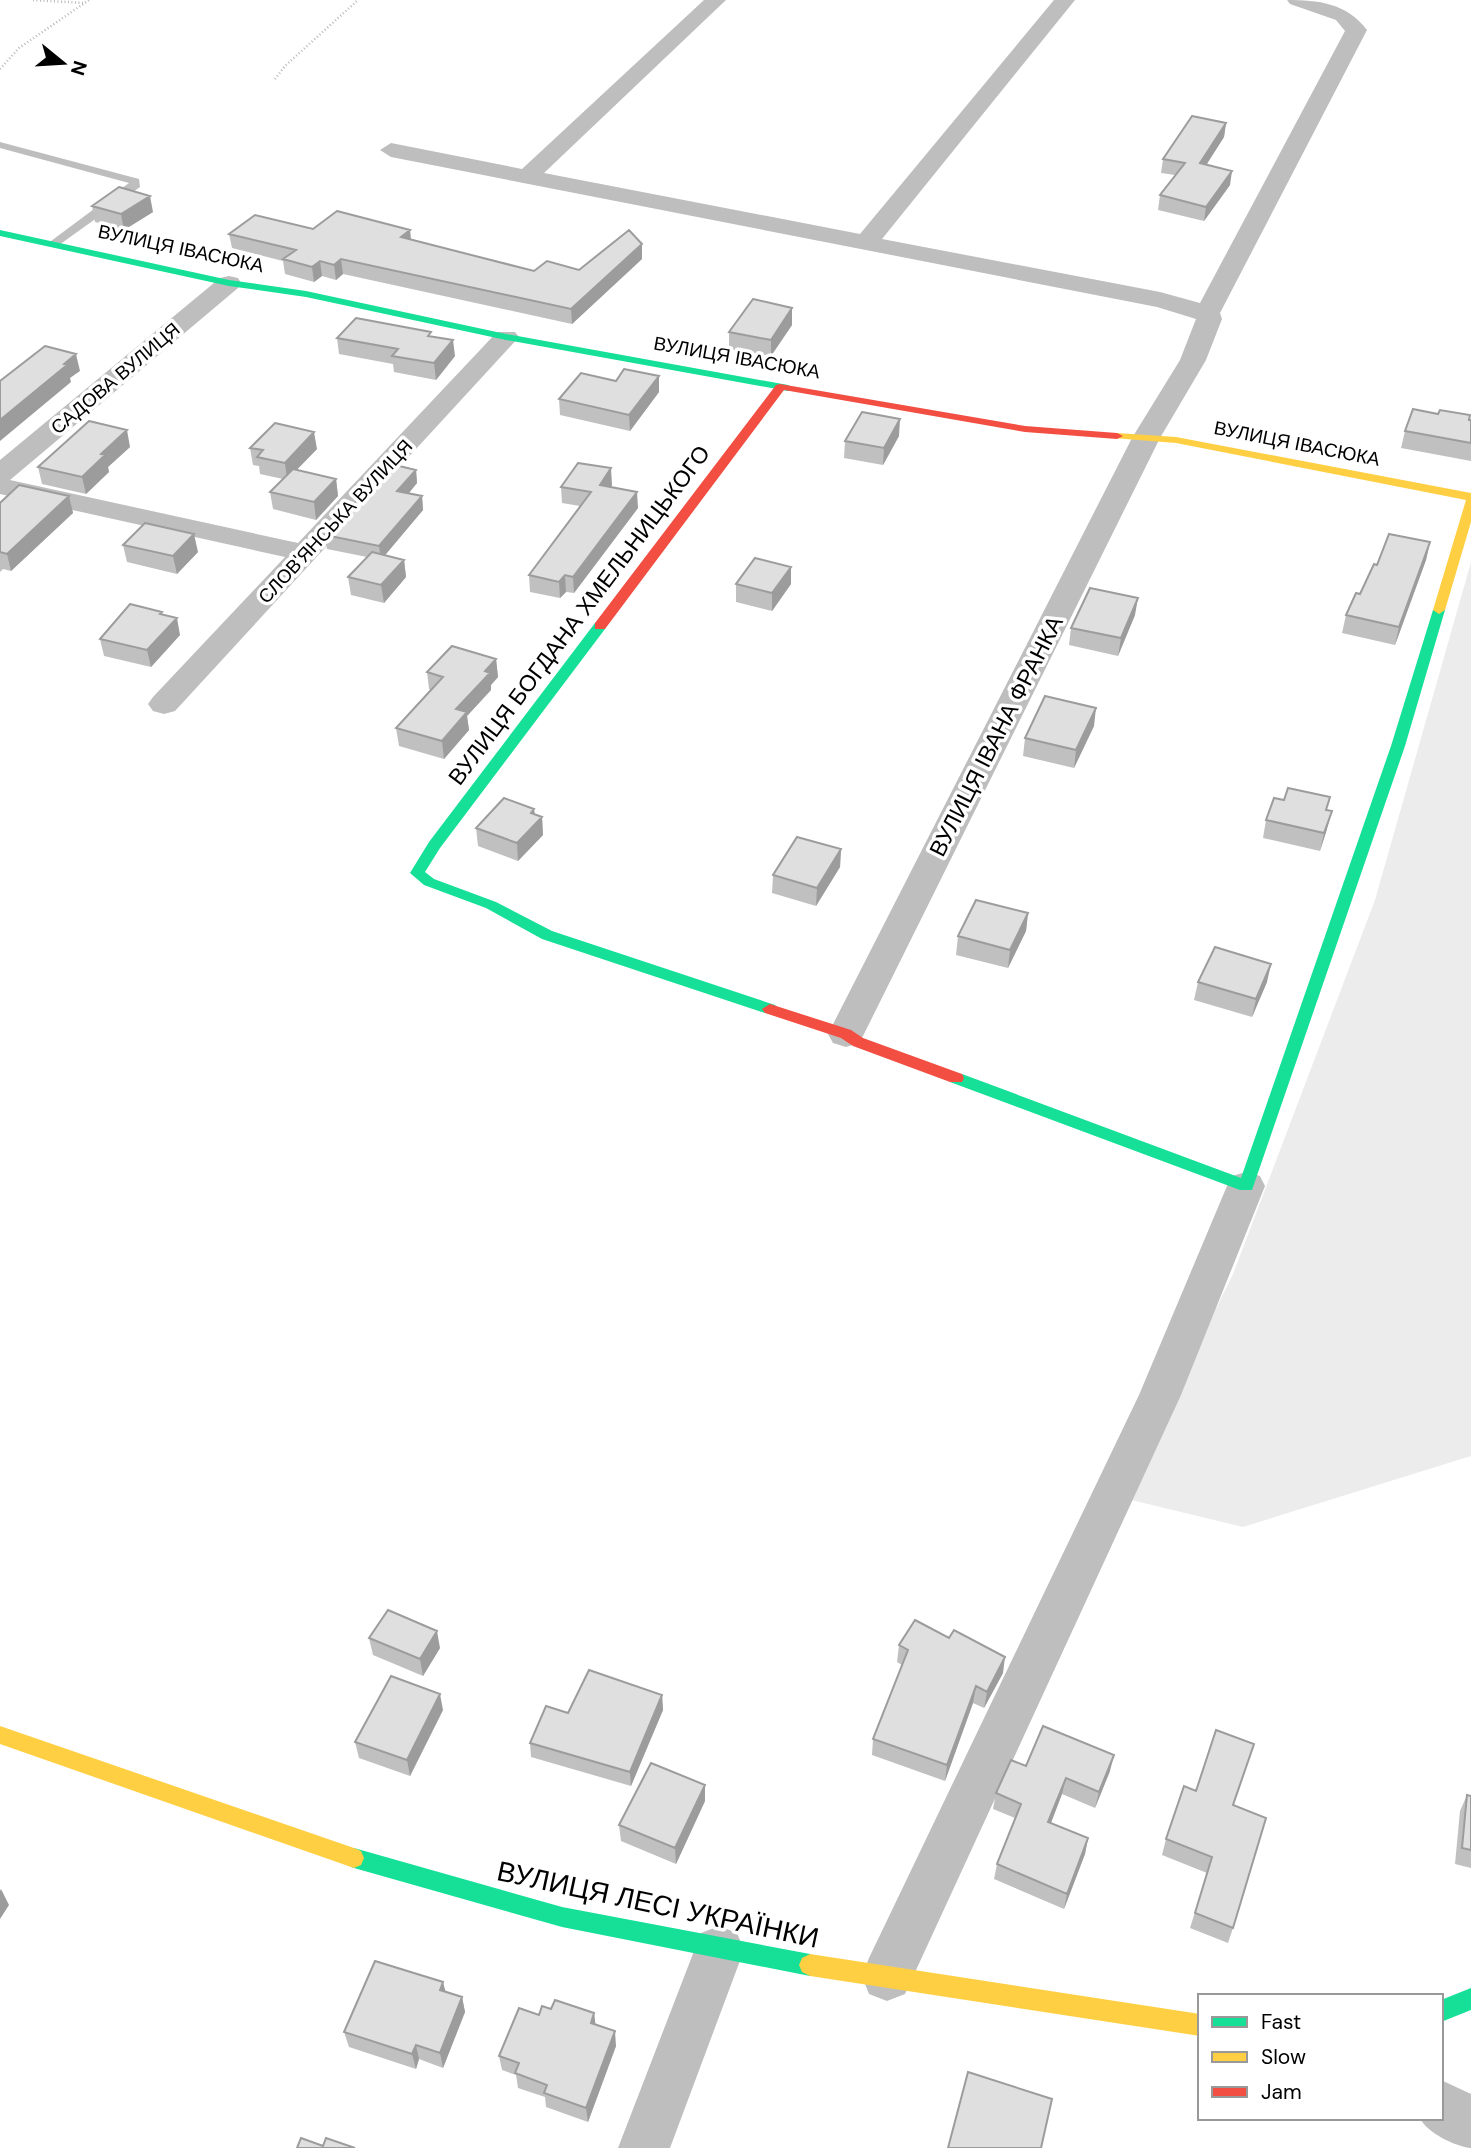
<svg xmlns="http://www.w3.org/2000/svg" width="1471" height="2148" font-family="'DM Sans',sans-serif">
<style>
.green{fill:#ececec}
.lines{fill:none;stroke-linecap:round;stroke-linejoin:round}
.path{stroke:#b9b9b9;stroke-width:2.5;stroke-dasharray:1 2.5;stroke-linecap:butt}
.lane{fill:#bebebe;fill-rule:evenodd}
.street{fill:#bebebe;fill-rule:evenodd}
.fast{fill:#16e098;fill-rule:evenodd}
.slow{fill:#ffcf43;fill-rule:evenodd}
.jam{fill:#f24e42;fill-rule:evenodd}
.wall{fill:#c0c0c0}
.shaded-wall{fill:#9c9c9c}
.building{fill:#dfdfdf;stroke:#9c9c9c;stroke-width:2}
.labels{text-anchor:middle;stroke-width:7;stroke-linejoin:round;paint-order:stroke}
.far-street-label{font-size:19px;fill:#000;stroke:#fff}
.street-label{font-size:23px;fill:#000;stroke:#fff}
.near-street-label{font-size:28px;fill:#000;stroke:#fff}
</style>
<rect width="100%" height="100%" fill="#fff"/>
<!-- green -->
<path class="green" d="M1471 562V1456L1243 1527 1123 1498 1233 1274 1375 900Z"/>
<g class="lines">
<!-- path -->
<path class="path" d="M33 0 84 3
M0 69 19 48 89 0
M275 79 285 66 358 0"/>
<!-- lane -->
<path class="lane" d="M0 142 139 179 140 187 59 245H51V241L129 183 0 148Z"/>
<!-- street -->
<path class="street" d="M704 0H726L544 173 860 234 1054 0H1075L882 239 1160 292 1200 303 1345 31 1336 20 1290 4 1287 0C1318 0 1347 3 1367 30L1220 313 1222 319 1206 360 1160 438 864 1034 859 1043 846 1047 833 1043 828 1034 1132 438 1180 360 1196 319 1157 307 391 157 380 150 391 143 522 169Z
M229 276 238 278 241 283 238 288 10 480 298 543 497 332H515L519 337 175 711 164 714 153 711 148 704 153 697 285 557 0 494V460L220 278Z
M1246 1172 1260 1176 1265 1186 1181 1395 905 1994 887 2001 869 1994 862 1976 869 1958 1139 1395 1227 1186 1232 1176Z
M719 1926 737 1933 744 1950 670 2148H618L701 1933Z
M1441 2080 1471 2094V2148C1456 2147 1426 2132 1420 2118H1441Z"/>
<!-- fast -->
<path class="fast" d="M0 230 229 280 306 291 506 334 788 385 794 388 788 391 506 340 306 297 229 286 0 236Z
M1439 606 1445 610 1405 746 1252 1190H1240L950 1082 948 1078 950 1074H962L1241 1178 1391 746 1433 610Z
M600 622 606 626 605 629 440 848 425 872 434 879 496 902 552 931 775 1005 778 1009 775 1013H765L542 939 486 908 424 885 410 873 429 842 595 623Z
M354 1848 562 1907 810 1954 818 1958 821 1965 818 1972 810 1976 562 1927 354 1868 347 1865 344 1858 347 1851Z
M1471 1988V2010L1441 2022V2000Z"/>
<!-- slow -->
<path class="slow" d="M1117 433 1176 437 1471 493V522L1445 610 1439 614 1433 610 1466 500 1176 443 1113 438V434Z
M0 1726 354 1848 361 1851 364 1858 361 1865 354 1868 0 1744Z
M810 1954 1200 2014V2036L810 1976 802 1972 799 1965 802 1958Z"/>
<!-- jam -->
<path class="jam" d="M780 384 1025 426 1117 433 1123 436 1117 439 1025 432 784 390 605 629H595V623L776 385Z
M770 1004 851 1030 863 1038 962 1074 964 1078 962 1082H950L853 1046 841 1038 765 1013 762 1009Z"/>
</g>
<!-- wall -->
<path class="wall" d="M1226 123 1224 137 1206 165 1230 185 1204 221 1158 210 1160 195 1175 175 1161 173 1163 159Z
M92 206 153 212 124 230 95 222Z
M313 229 410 230 411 239 534 271 579 270 642 259 572 324 343 274 336 280 322 276 314 282 285 274 283 261 232 248 229 234Z
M792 308V325L771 356 729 349V332Z
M431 336 455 356 436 380 394 372 393 364 339 354 337 338Z
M659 376V392L630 431 560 415 559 399 616 381Z
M1469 420H1471V461L1401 448 1405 431Z
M899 436 883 465 844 458 845 441Z
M130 447 108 467 109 472 86 494 42 484 38 467Z
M250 448 317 449 296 470 336 479 338 496 316 520 273 509 270 492 283 479 260 474 259 466 253 465Z
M416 470 417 483 409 493 422 496 423 510 385 555 404 560 406 577 384 603 351 595 348 577 367 557 327 549 325 535Z
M612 485 611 487 638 508 574 593 566 592 560 598 530 592 529 575 580 506 562 503 561 487Z
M69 496 73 513 11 571 3 569 0 572V503Z
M1430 542 1426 560 1395 645 1342 633 1346 615 1360 594 1377 565Z
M123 545 198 552 177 574 127 562Z
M736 584H791L772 611 736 602Z
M163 615 180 635 151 667 104 656 100 639Z
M1135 615 1118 656 1069 645 1071 628Z
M496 659 498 677 491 685V690L467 716 469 730 444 759 399 746 396 728 431 690 429 689 427 672Z
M1094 726 1074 768 1023 756 1025 738Z
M534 809 535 814 542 817 543 835 518 861 478 846 476 828Z
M1327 810V829L1320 851 1263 838 1266 820Z
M841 849 840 867 816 906 772 893 773 875Z
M1028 913 1026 931 1008 968 956 955 958 936Z
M1198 982H1267L1252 1017 1194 1000Z
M369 1638 440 1648 423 1676 373 1655Z
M899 1645 1003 1673 984 1708 973 1703 945 1781 872 1755 873 1739 902 1665 897 1662Z
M662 1695 663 1710 631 1786 531 1757 530 1743 568 1713Z
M443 1710 410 1776 359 1758 355 1742Z
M1026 1766 1110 1771 1095 1808 1062 1794 1051 1823 1088 1838 1085 1854 1064 1909 994 1879 997 1864 1015 1818 993 1809 996 1793Z
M1467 1795 1471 1796V1868L1455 1864 1460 1811Z
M705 1801 676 1864 621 1841 619 1825Z
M1233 1805V1928L1228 1943 1190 1928 1207 1873 1162 1855 1166 1839Z
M445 1992 462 1997 465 2012 443 2068 419 2059 416 2069 349 2047 344 2032Z
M551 2009 594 2013 595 2025 616 2046 588 2122 546 2107 545 2097 518 2088 516 2075 502 2070 499 2056 539 2015Z"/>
<!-- shaded-wall -->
<path class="shaded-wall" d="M1226 123 1224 137 1198 178 1200 163Z
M1232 171 1230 185 1204 221 1206 207Z
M150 196 153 212 124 230 121 214Z
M410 230 411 245 401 237Z
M642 244V259L572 324 571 309Z
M341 259 343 274 336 280 334 265Z
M320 261 322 276 314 282 312 267Z
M792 308V325L771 356V340Z
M453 340 455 356 436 380 434 363Z
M76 354 80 371 70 378 71 382 0 441V420L64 364Z
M659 376V392L630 431 629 415Z
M900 419 899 436 883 465 884 448Z
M127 430 130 447 108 467 109 472 86 494 82 477 101 454Z
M314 432 317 449 287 480 285 463Z
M611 468 612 485 601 501 600 485Z
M416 470 417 483 399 505 397 491Z
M336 479 338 496 316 520 314 502Z
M637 492 638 508 574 593 573 577Z
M69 496 73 513 11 571 7 554Z
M422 496 423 510 381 560 379 546Z
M194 534 198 552 177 574 173 556Z
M1430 542 1426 560 1395 645 1399 627Z
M404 560 406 577 384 603 381 585Z
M791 567V584L772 611V593Z
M565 575 566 592 560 598 559 582Z
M1138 598 1135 615 1118 656 1121 638Z
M177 618 180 635 151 667 147 650Z
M496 659 498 677 491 685V690L467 716 469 730 444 759 442 741 456 709 485 671Z
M1096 708 1094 726 1074 768 1076 750Z
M534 809 535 824 542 817 543 835 518 861 517 843 531 813Z
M1332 811 1327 829 1320 851 1324 833Z
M841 849 840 867 816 906 817 888Z
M1028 913 1026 931 1008 968 1010 950Z
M1271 964 1267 982 1252 1017 1256 999Z
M437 1631 440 1648 423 1676 420 1659Z
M1005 1657 1003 1673 984 1708 987 1692Z
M976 1686 973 1703 945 1781 947 1765Z
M440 1694 443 1710 410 1776 407 1760Z
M662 1695 663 1710 631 1786 630 1772Z
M1114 1755 1110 1771 1095 1808 1099 1792Z
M1066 1778 1062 1794 1045 1838 1048 1822Z
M705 1785V1801L676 1864 675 1848Z
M1088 1838 1085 1854 1064 1909 1067 1894Z
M1 1889 9 1905 0 1919V1891Z
M443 1982 447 1997 440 1990Z
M462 1997 465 2012 443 2068 440 2053Z
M594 2013 596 2028 591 2023Z
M615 2031 616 2046 588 2122 586 2108Z
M416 2045 419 2059 416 2069 412 2054Z"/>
<!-- building -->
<path class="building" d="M1192 116 1226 123 1200 163 1232 171 1206 207 1160 195 1185 163 1163 159Z
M119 187 150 196 121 214 92 206Z
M337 211 410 230 401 237 534 271 547 261 579 270 629 230 642 244 571 309 341 259 334 265 320 261 312 267 283 259 296 250 229 234 255 215 313 229Z
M753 299 792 308 771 340 729 332Z
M356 318 431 332 428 336 453 340 434 363 392 356 398 349 337 338Z
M45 346 76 354 64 364 67 365 0 420V381Z
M624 369 659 376 629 415 559 399 581 373 616 381Z
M1413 409 1438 414 1440 410 1470 415 1469 420H1471V443L1405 431Z
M862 412 900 419 884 448 845 441Z
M89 421 127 430 101 454 105 455 82 477 38 467Z
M275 423 314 432 285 463 257 457 263 450 250 448Z
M578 463 611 468 600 485 637 492 573 577 565 575 559 582 529 575 591 492 561 487Z
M391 464 416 470 397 491 422 496 379 546 325 535Z
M293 469 336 479 314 502 270 492Z
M19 485 69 496 7 554 0 552V503Z
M145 523 194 534 173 556 123 545Z
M1389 534 1430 542 1399 627 1346 615 1356 593 1360 594 1374 564 1377 565Z
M372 552 404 560 381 585 348 577Z
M755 558 791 567 772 593 736 584Z
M1090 588 1138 598 1121 638 1071 628Z
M130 604 162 612 160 614 177 618 147 650 100 639Z
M452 646 496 659 485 671 490 673 456 709 467 712 442 741 396 728 443 677 427 672Z
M1045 696 1096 708 1076 750 1025 738Z
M1288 788 1330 797 1326 810 1332 811 1324 833 1266 820 1274 798 1284 800Z
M504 798 534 809 531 813 542 817 517 843 476 828Z
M797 837 841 849 817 888 773 875Z
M976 900 1028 913 1010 950 958 936Z
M1215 947 1271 964 1256 999 1198 982Z
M388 1610 437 1631 420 1659 369 1638Z
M915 1620 949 1638 954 1630 1005 1657 987 1692 976 1686 947 1765 873 1739 908 1650 899 1645Z
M589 1670 662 1695 630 1772 530 1743 546 1706 568 1713Z
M391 1676 440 1694 407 1760 355 1742Z
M1043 1726 1114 1755 1099 1792 1066 1778 1048 1822 1088 1838 1067 1894 997 1864 1021 1804 996 1793 1011 1760 1026 1766Z
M1216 1730 1254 1744 1233 1805 1266 1818 1233 1928 1195 1913 1212 1857 1166 1839 1184 1786 1196 1791Z
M651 1763 705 1785 675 1848 619 1825Z
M1467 1795 1471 1796V1850L1462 1848Z
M375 1961 443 1982 440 1990 462 1997 440 2053 416 2045 412 2054 344 2032Z
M555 2000 594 2013 591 2023 615 2031 586 2108 544 2093 547 2085 515 2073 519 2063 499 2056 519 2008 539 2015 542 2006 551 2009Z
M968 2072 1052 2099 1041 2148H948Z
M301 2138 323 2146 326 2138 355 2148H297Z"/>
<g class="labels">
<!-- far-street labels -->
<g class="far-street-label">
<text transform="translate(181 248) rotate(12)" y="7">ВУЛИЦЯ ІВАСЮКА</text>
<text transform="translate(737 357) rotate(10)" y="7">ВУЛИЦЯ ІВАСЮКА</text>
<text transform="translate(115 378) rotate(-40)" y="7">САДОВА ВУЛИЦЯ</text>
<text transform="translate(1297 443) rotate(11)" y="7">ВУЛИЦЯ ІВАСЮКА</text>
<text transform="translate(335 521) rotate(-47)" y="7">СЛОВ'ЯНСЬКА ВУЛИЦЯ</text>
</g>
<!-- street labels -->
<g class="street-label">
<text transform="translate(579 615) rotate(-53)" y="8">ВУЛИЦЯ БОГДАНА ХМЕЛЬНИЦЬКОГО</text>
<text transform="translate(996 736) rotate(-63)" y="8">ВУЛИЦЯ ІВАНА ФРАНКА</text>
</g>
<!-- near-street labels -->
<g class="near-street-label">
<text transform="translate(658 1904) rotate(12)" y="10">ВУЛИЦЯ ЛЕСІ УКРАЇНКИ</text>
</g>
</g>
<!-- legend -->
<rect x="1198" y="1994" width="245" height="126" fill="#ffffff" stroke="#999999" stroke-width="2"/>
<rect x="1212" y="2017" width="35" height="10" fill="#16e098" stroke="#999999" stroke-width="2"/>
<text x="1261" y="2029" font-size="21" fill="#000000">Fast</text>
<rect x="1212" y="2052" width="35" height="10" fill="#ffcf43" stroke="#999999" stroke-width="2"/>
<text x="1261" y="2064" font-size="21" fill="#000000">Slow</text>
<rect x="1212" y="2087" width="35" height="10" fill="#f24e42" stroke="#999999" stroke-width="2"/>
<text x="1261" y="2099" font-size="21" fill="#000000">Jam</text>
<!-- north arrow -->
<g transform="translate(63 63) rotate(108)" stroke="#ffffff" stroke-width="5" paint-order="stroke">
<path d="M0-5L12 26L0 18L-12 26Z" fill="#000000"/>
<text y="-10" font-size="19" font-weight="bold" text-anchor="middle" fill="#000000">N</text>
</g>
</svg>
